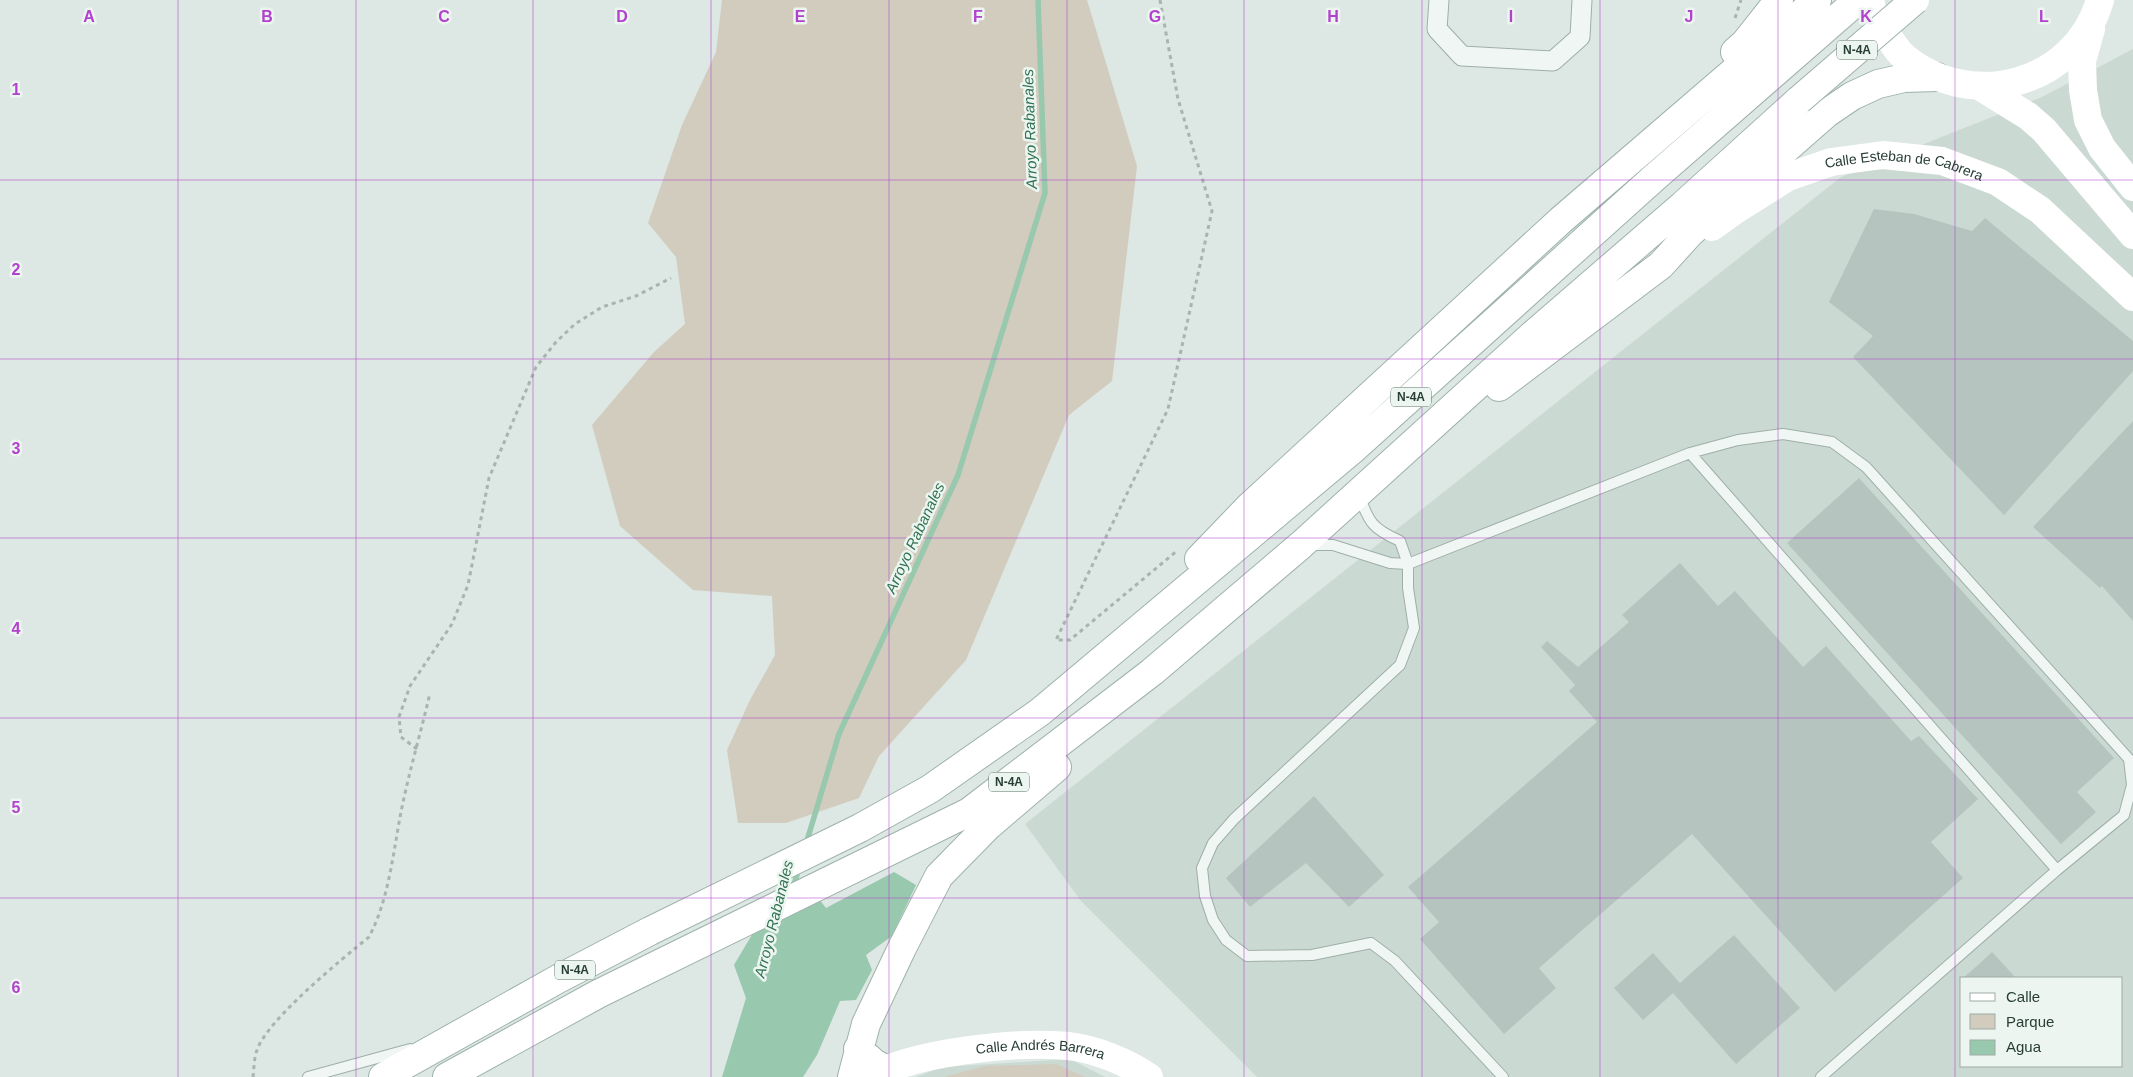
<svg xmlns="http://www.w3.org/2000/svg" width="2133" height="1077" font-family="Arial,sans-serif">
<style>
.built{fill:#cbd9d3;fill-rule:evenodd}
.green{fill:#d1ccbe}
.water{fill:#98c8ae}
.lines{fill:none;stroke-linecap:round;stroke-linejoin:round}
.stream{stroke:#98c8ae;stroke-width:5.5}
.building{fill:#b5c4be}
.lane-casing{stroke:#9faea8;stroke-width:12}
.street-casing{stroke:#9faea8;stroke-width:21}
.primary-casing{stroke:#9db3a9;stroke-width:30}
.path{stroke:#a8b4ae;stroke-width:3;stroke-dasharray:4 4;stroke-linecap:butt}
.lane{stroke:#f0f6f3;stroke-width:10}
.street{stroke:#f0f6f3;stroke-width:19}
.secondary{stroke:#fff;stroke-width:28}
.primary{stroke:#fff;stroke-width:28}
.primary-bridge-casing{stroke:#9db3a9;stroke-width:30;stroke-linecap:butt}
.primary-bridge{stroke:#fff;stroke-width:28}
.grid{fill:none;stroke:#b241ce;stroke-width:1;stroke-opacity:0.55}
.labels{text-anchor:middle;stroke-width:5;stroke-linejoin:round;paint-order:stroke}
.shield{fill:#edf5f1;stroke:#62756d;stroke-width:1}
.shield-label{font-size:12px;font-weight:bold;fill:#273e34}
.street-label{font-size:14px;fill:#273e34;stroke:#edf5f1}
.water-label{font-size:15px;font-style:italic;fill:#317252;stroke:#edf5f1}
.grid-label{font-size:16px;text-anchor:middle;font-weight:bold;fill:#b241ce;stroke:#edf5f1;stroke-width:5;stroke-linejoin:round;paint-order:stroke}
</style>
<rect width="100%" height="100%" fill="#dde7e3"/>
<!-- built -->
<path class="built" d="M2133 49V1077H1257L1081 901 1025 824 1841 177 2042 97ZM1962 978H2122V1066H1962Z
M1070 1059 1105 1077H916L942 1067Z"/>
<!-- green -->
<path class="green" d="M722 0H1087L1137 166 1112 381 1069 415 966 660 879 756 859 798 786 823H738L727 750 750 700 775 655 772 596 693 590 620 526 592 425 654 352 685 324 676 257 648 223 682 125 716 52Z
M1056 1064 1085 1077H944L985 1066Z"/>
<!-- water -->
<path class="water" d="M894 872 916 885 892 936 866 955 872 970 856 1000 840 1001 817 1055 803 1077H722L746 998 734 965 753 933 819 899 826 908Z"/>
<g class="lines">
<!-- stream -->
<path class="stream" d="M806 844 839 734 958 475 1045 193 1038 0
M793 889 799 867"/>
</g>
<!-- building -->
<path class="building" d="M1874 209 1914 214 1972 231 1985 218 2133 341V371L2004 515 1853 357 1873 336 1829 302Z
M2133 421V621L2102 586 2100 588 2033 527Z
M1859 478 2114 758 2077 792 2096 812 2061 844 1787 543Z
M1680 563 1718 606 1735 591 1803 667 1826 646 1911 741 1919 736 1978 799 1931 842 1963 878 1835 992 1692 834 1539 968 1556 988 1504 1034 1420 939 1439 922 1408 887 1597 722 1569 691 1575 685 1541 647 1547 641 1578 667 1629 622 1622 615Z
M1314 796 1384 875 1349 907 1306 863 1250 907 1226 878Z
M1734 935 1800 1008 1736 1064 1673 993 1643 1020 1614 988 1653 953 1680 983Z
M1992 952 2016 978H1963L1978 965Z"/>
<g class="lines">
<!-- lane casing -->
<g class="lane-casing">
<path id="lane" d="M1359 495C1369 523 1373 529 1400 541L1408 564 1690 453 1738 440 1783 434 1832 442 1866 467 2129 759 2132 785 2124 815 2057 870 1690 453
M1309 545H1333L1390 563 1408 564V588L1414 628 1400 665 1234 819 1213 843 1202 868 1205 896 1213 920 1226 940 1247 956 1312 955 1371 943 1395 961 1503 1077
M308 1077 410 1049
M1821 1077 2057 870"/>
</g>
<!-- street casing -->
<g class="street-casing">
<path id="street" d="M1439 0 1437 29 1462 56 1553 61 1580 37 1582 0"/>
</g>
<!-- primary casing -->
<g class="primary-casing">
<path id="primary" d="M1735 52 1745 43 1779 0
M1499 387 1661 265 1690 233 1827 113 1852 96 1878 84 1904 78 1937 77
M1199 559 1250 506 1561 220 1817 0
M858 1049 874 1063 885 1069
M383 1077 558 979 650 931 860 828 930 789 1040 712 1352 450 1655 177 1858 0
M447 1077 598 994 969 812 1152 672 1301 545 1537 331 1683 205 1799 100
M852 1077 866 1024 902 948 939 876 988 826 1057 767"/>
</g>
<!-- path -->
<path class="path" d="M1160 0 1178 99 1212 211 1168 409 1056 640H1070L1178 550
M1735 18 1741 0
M417 749 401 737 399 717 410 686 452 624 468 585 489 478 536 367 556 342 575 324 602 307 636 296 671 278
M253 1077C254 1068 254 1058 257 1050 267 1020 342 959 369 937 389 899 393 853 401 812 409 772 421 732 430 693"/>
<!-- lane -->
<use href="#lane" class="lane"/>
<!-- street -->
<use href="#street" class="street"/>
<!-- secondary -->
<g class="secondary">
<path d="M1870 0C1872 7 1873 16 1877 22 1880 27 1885 32 1888 37 1893 43 1897 50 1902 55 1969 113 2075 86 2100 0"/>
<path d="M2091 29 2082 61 2083 90 2088 120 2102 148 2133 187"/>
<path d="M1981 87 2028 116 2044 130 2133 235"/>
<path id="s1" d="M1712 227 1734 211 1788 177 1831 162 1883 155 1942 161 1998 182 2040 210 2133 297"/>
<path id="s2" d="M871 1077C914 1052 1017 1041 1068 1046 1095 1049 1127 1062 1149 1077"/>
</g>
<!-- primary -->
<use href="#primary" class="primary"/>
<!-- primary-bridge casing -->
<g class="primary-bridge-casing">
<path id="primary-bridge" d="M1799 100 1915 0"/>
</g>
<!-- primary-bridge -->
<use href="#primary-bridge" class="primary-bridge"/>
</g>
<!-- grid -->
<path class="grid" d="M178 0V1077M356 0V1077M533 0V1077M711 0V1077M889 0V1077M1067 0V1077M1244 0V1077M1422 0V1077M1600 0V1077M1778 0V1077M1955 0V1077M0 180H2133M0 359H2133M0 538H2133M0 718H2133M0 898H2133"/>
<g class="labels">
<!-- shield labels -->
<g class="shield">
<rect x="1837" y="40.5" width="40" height="19" rx="4"/>
<rect x="1391" y="387.5" width="40" height="19" rx="4"/>
<rect x="989" y="772.5" width="40" height="19" rx="4"/>
<rect x="555" y="960.5" width="40" height="19" rx="4"/>
</g>
<g class="shield-label">
<text x="1857" y="54">N-4A</text>
<text x="1411" y="401">N-4A</text>
<text x="1009" y="786">N-4A</text>
<text x="575" y="974">N-4A</text>
</g>
<!-- street labels -->
<g class="street-label">
<text dy="5" stroke="none"><textPath href="#s1" startOffset="211">Calle Esteban de Cabrera</textPath></text>
<text dy="5" stroke="none"><textPath href="#s2" startOffset="174">Calle Andrés Barrera</textPath></text>
</g>
<!-- water labels -->
<g class="water-label">
<text transform="translate(1030 129) rotate(-92)" y="5">Arroyo Rabanales</text>
<text transform="translate(915 538) rotate(-65)" y="5">Arroyo Rabanales</text>
<text transform="translate(774 919) rotate(-76)" y="5">Arroyo Rabanales</text>
</g>
</g>
<g class="grid-label">
<text x="89" y="22">A</text>
<text x="267" y="22">B</text>
<text x="444" y="22">C</text>
<text x="622" y="22">D</text>
<text x="800" y="22">E</text>
<text x="978" y="22">F</text>
<text x="1155" y="22">G</text>
<text x="1333" y="22">H</text>
<text x="1511" y="22">I</text>
<text x="1689" y="22">J</text>
<text x="1866" y="22">K</text>
<text x="2044" y="22">L</text>
<text x="16" y="95">1</text>
<text x="16" y="275">2</text>
<text x="16" y="454">3</text>
<text x="16" y="634">4</text>
<text x="16" y="813">5</text>
<text x="16" y="993">6</text>
</g>
<!-- legend -->
<rect x="1960" y="977" width="162" height="90" fill="#edf5f1" stroke="#9eaca5"/>
<rect x="1970" y="993" width="25" height="8" fill="#ffffff" stroke="#9eaca5"/>
<text x="2006" y="1002" font-size="15" fill="#273e34">Calle</text>
<rect x="1970" y="1014" width="25" height="15" fill="#d1ccbe" stroke="#9eaca5"/>
<text x="2006" y="1027" font-size="15" fill="#273e34">Parque</text>
<rect x="1970" y="1040" width="25" height="15" fill="#98c8ae" stroke="#9eaca5"/>
<text x="2006" y="1052" font-size="15" fill="#273e34">Agua</text>
</svg>
